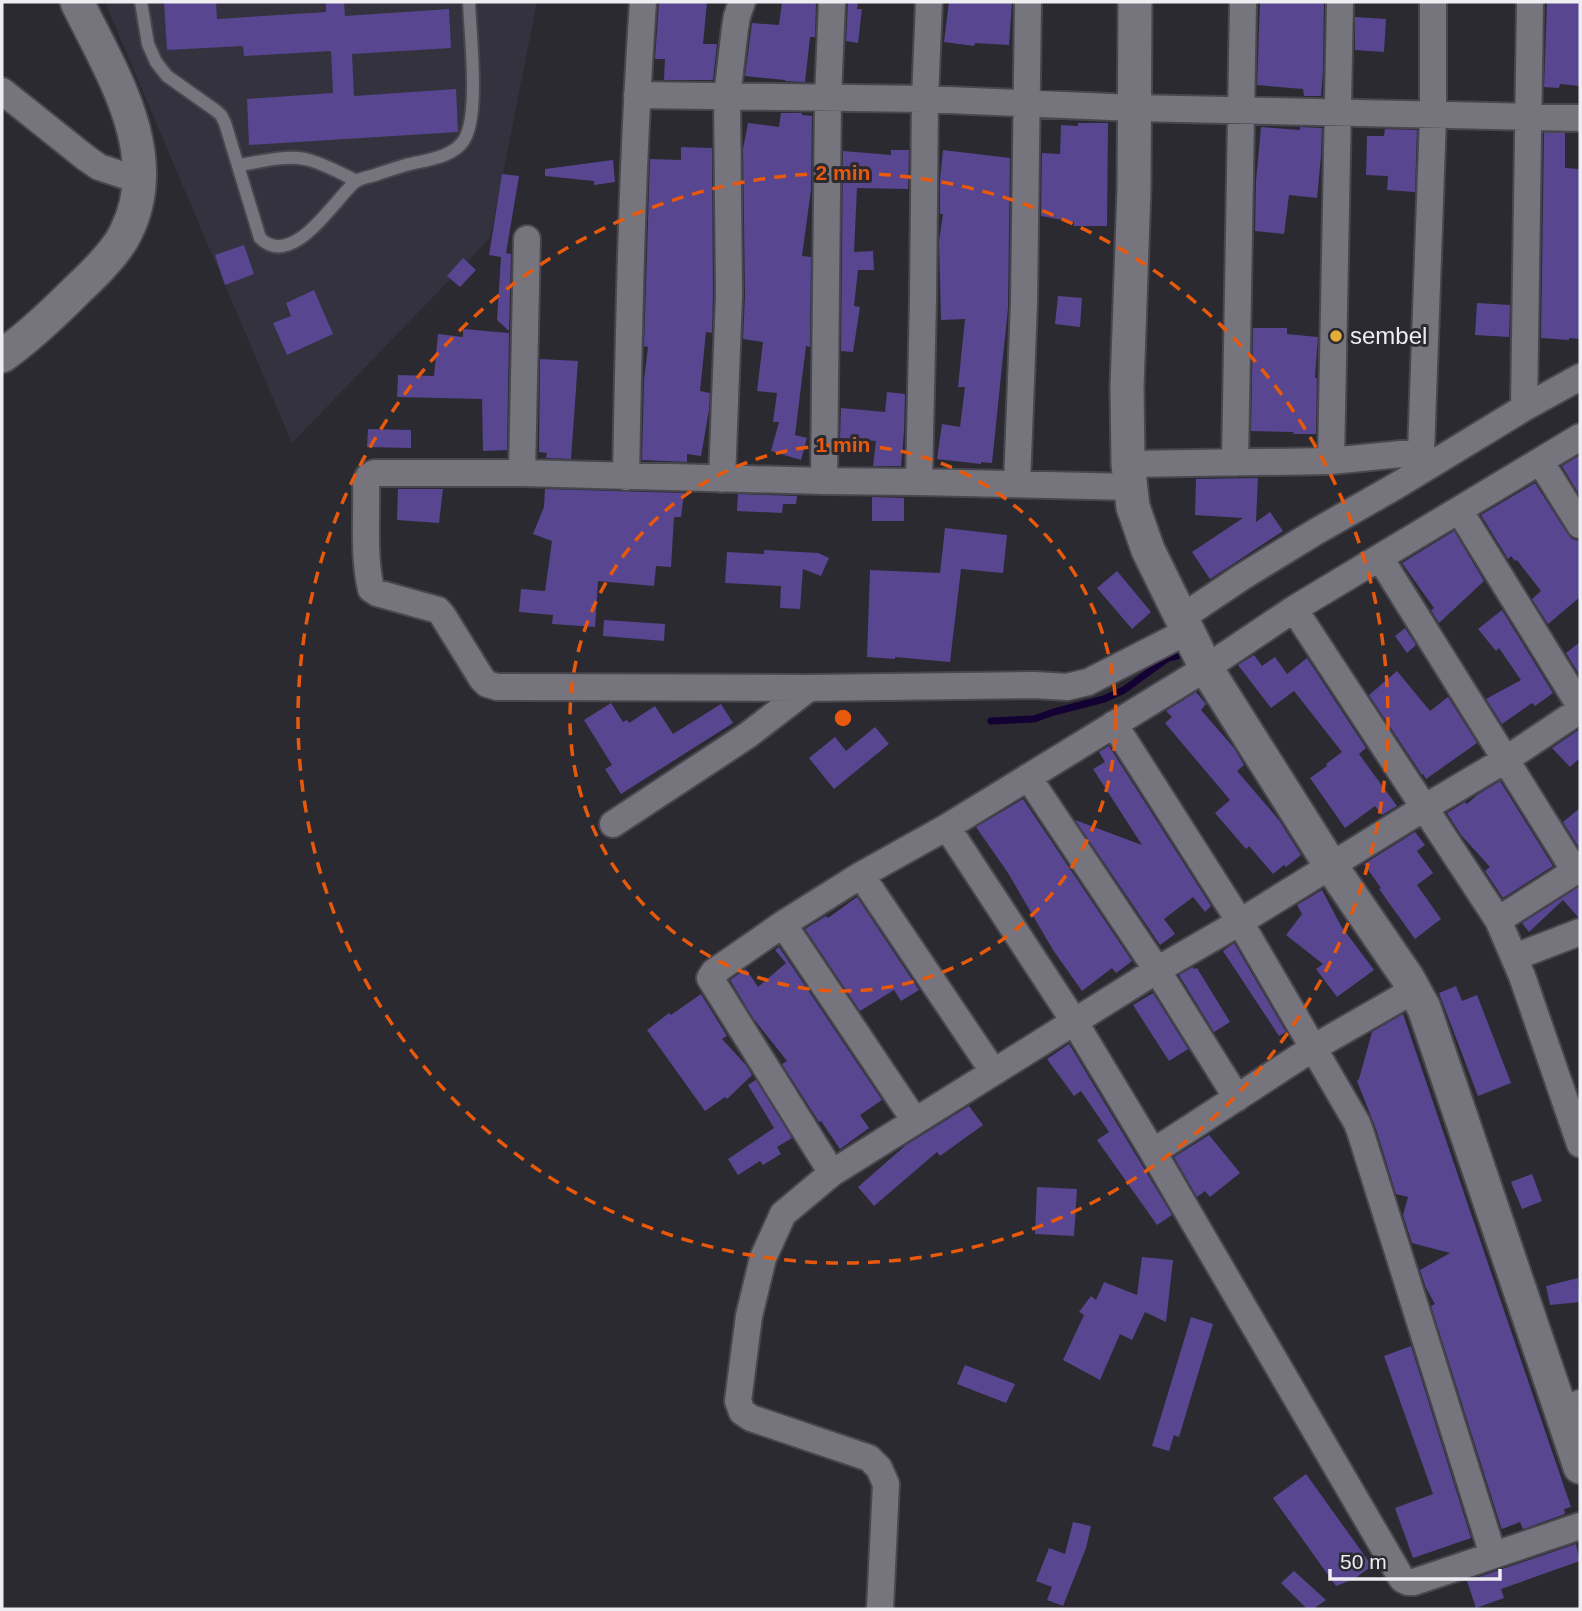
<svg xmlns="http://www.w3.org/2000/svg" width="1582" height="1611" font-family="Helvetica,sans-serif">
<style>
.built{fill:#34323f}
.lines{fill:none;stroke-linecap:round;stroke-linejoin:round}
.stream{stroke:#140134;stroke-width:7}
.building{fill:#584690}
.service-casing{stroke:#48474d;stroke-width:16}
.minor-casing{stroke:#48474d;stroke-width:30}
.tertiary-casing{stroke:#48474d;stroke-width:37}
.service{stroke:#76747d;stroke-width:12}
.minor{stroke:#76747d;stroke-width:26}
.tertiary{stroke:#76747d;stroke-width:33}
.ring{fill:none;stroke:#e8590c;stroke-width:3.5;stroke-dasharray:12 9}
.poi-dot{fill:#e5ad35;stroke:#2b2a31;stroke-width:2.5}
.labels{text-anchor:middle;stroke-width:6;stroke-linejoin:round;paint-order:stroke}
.poi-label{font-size:24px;fill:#ededf2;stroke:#2b2a31;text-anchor:start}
.centre{fill:#e8590c;stroke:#2b2a31;stroke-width:3.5}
.ring-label{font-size:21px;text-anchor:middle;font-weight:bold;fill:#e8590c;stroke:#2b2a31;stroke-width:6;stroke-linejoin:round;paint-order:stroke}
</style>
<rect width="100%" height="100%" fill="#2b2a31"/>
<!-- built -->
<path class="built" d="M105 2H537L490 238 292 443Z"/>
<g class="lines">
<!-- stream -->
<path class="stream" d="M991 721 1034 719 1054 712 1104 699 1124 690 1168 658 1184 654"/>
</g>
<!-- building -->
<path class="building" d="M164 2H216L217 19 326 12V2H344L345 16 449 9 451 48 352 54 354 96 456 89 458 132 249 145 247 99 333 93 331 51 244 56 243 46 167 50Z
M659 2H707L703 44H717L713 80H664L665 59H655Z
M782 2H816L815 37H810L805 82 785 81V80L745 76 752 23 779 25Z
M848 2H858L857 9H862L858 43 846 41Z
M949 2H1012L1009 45 975 43 974 46 944 42Z
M1260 2H1324L1323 72 1321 96H1304L1303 89 1257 85Z
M1547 2H1580V86L1560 84 1559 88 1544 87Z
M1355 17 1386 19 1384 52 1355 50Z
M781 113H802V115L812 116 811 190 802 256 811 257 810 347 806 346 795 435 807 438 801 460 771 451 779 422H773L777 393 757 391 763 342 743 339 745 296 743 149 748 123 779 127Z
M1078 123H1108L1107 226H1074V222L1041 216 1042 153 1060 154 1061 125 1078 126Z
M1261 127 1300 130V127L1322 128 1321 156 1317 198 1289 195 1284 234 1255 231 1256 181Z
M1385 129 1417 130 1415 192 1387 190 1388 176 1366 175 1367 136H1384Z
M1544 133H1565V168L1580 169V339L1569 338V340L1541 338Z
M681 147 712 148 713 295 712 333 706 332 700 391 710 393 709 410 701 456 687 454V462L642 460 644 380 648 347 644 346 650 159 681 160Z
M891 150H909L908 189 857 188 854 252 873 251 874 270H858L854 306 860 307 853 352 841 351 843 151 891 155Z
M943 150 1010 158 1008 308 992 463 981 462V464L937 459 942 424 960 427 965 387H958L965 319 941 320 939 241 943 214H940V179Z
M613 160 615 182 594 185V181L545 176V169Z
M502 174 519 176 506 253 511 254 509 331 497 320 501 257 489 255Z
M244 245 254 274 225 285 215 255Z
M463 258 476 270 460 287 447 276Z
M314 290 333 334 287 355 273 323 291 316 286 303Z
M1058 296 1082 298 1080 327 1055 324Z
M1477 303 1510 305 1509 337 1475 335Z
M1253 328H1287V334L1318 337 1315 378H1317L1316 434H1293L1294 432 1251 431Z
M463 329 509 333 507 450 483 451 482 399 397 397 398 375 434 376 438 334 463 337Z
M540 359 578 361 571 459 546 458 547 453 539 452Z
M887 392 905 394 904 432 901 466H873L876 441 840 438 841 408 885 412Z
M368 429 411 430V448L367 447Z
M1580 455V496L1562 466Z
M1258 478 1256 522 1270 512 1283 531 1210 579 1192 552 1243 518 1195 515 1196 479Z
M1535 483 1567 533 1572 539 1580 541V597L1548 624 1532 599 1541 591 1517 560 1515 561 1511 556 1508 559 1481 515Z
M398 489H443L439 523 397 520Z
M545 489 684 493 681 517H674L671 567 656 566 654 586 598 581 595 627 552 624 553 615 519 612 521 589 545 591 552 541 533 534 544 507Z
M738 494 797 496 796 504H783L782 513 737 511Z
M872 497 904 498V521H872Z
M945 528 1007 535 1003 573 961 569 950 662 895 657V659L867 657 870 570 940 573Z
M1454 531 1484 581 1439 623 1431 610 1434 608 1402 563Z
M764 550 818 553 829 558 821 576 803 569 800 609 780 608 781 586 725 583 727 552 764 554Z
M1117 571 1151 612 1132 629 1097 588Z
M1502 610 1553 693 1535 706 1532 703 1502 724 1486 699 1521 680 1499 648 1496 651 1478 629Z
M604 620 665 624 664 641 603 636Z
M1405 628 1416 645 1407 653 1395 636Z
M1580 642V673L1579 674 1566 653Z
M1254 655 1262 666 1275 657 1287 674 1307 658 1366 748 1359 754 1397 806 1382 815 1375 806 1345 828 1310 778 1327 766 1326 764 1342 752 1294 691 1271 708 1238 665Z
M1397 671 1430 711 1448 697 1477 743 1426 779 1423 774 1422 775 1369 695Z
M1196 692 1206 704 1201 710 1234 748 1244 765 1237 771 1279 820 1301 855 1286 867 1284 865 1273 874 1249 846 1246 849 1215 813 1230 800 1165 723 1172 717 1166 711Z
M611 703 623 722 627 720 629 723 655 706 673 734 721 704 733 723 621 794 605 769 612 765 584 720Z
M875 727 889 744 834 789 809 758 835 737 846 751Z
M1580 729V758L1570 767 1552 748Z
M1109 746 1211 906 1205 912 1193 897 1164 919 1175 934 1160 945 1075 820 1142 845 1093 769 1105 762 1099 752Z
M1500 781 1553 866 1503 898 1485 871 1490 867 1461 835 1447 813 1465 802 1467 804 1477 795Z
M1023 799 1132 961 1116 973 1112 968 1082 991 1053 950 1008 873 976 827Z
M1580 808V844L1578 846 1563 822Z
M1415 832 1425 845 1417 851 1433 873 1417 885 1441 919 1415 939 1379 889 1381 888 1364 864Z
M1580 886V917H1578L1563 900 1529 932 1522 923Z
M1322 890 1341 926 1374 970 1337 997 1316 969 1323 964 1286 935 1302 914 1297 905Z
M857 897 919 990 901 1001 894 990 860 1011 805 929 826 916 828 918Z
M1234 943 1286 1032 1279 1036 1223 951Z
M779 947 882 1100 860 1115 869 1128 840 1149 821 1121 819 1122 782 1064 787 1061 753 1018 730 980 746 969 758 987 786 963 775 950Z
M1193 967 1194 969 1197 968 1230 1022 1214 1032 1179 975Z
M1456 986 1462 1001 1477 995 1511 1083 1478 1096 1439 993Z
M1153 993 1188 1049 1169 1061 1133 1005Z
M701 994 727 1036 722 1039 746 1065 752 1075 727 1099 725 1097 705 1111 647 1030 669 1013 671 1015Z
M1403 1014 1571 1507 1564 1509 1565 1514 1523 1529 1520 1522 1502 1529 1501 1527 1431 1306 1435 1304 1426 1288 1420 1270 1450 1253 1412 1243 1403 1215 1408 1197 1396 1194 1376 1129 1357 1081 1359 1079 1372 1032Z
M1069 1044 1172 1215 1157 1225 1097 1140 1109 1132 1081 1091 1074 1096 1047 1059Z
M756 1080 792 1138 777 1147 781 1154 763 1165 760 1161 738 1175 728 1159 774 1128 748 1085Z
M969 1106 983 1125 940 1156 937 1152 874 1206 858 1187 906 1145Z
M1209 1135 1240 1173 1210 1197 1205 1191 1197 1197 1174 1157Z
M1532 1174 1542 1201 1522 1209 1511 1182Z
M1037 1187 1077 1189 1074 1236 1035 1234Z
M1142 1257 1173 1260 1166 1322 1145 1312 1132 1340 1120 1334 1100 1380 1063 1360 1084 1315 1079 1312 1091 1296 1096 1300 1104 1282 1137 1295Z
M1578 1278 1580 1302 1550 1305 1546 1286Z
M1191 1317 1213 1324 1179 1437 1174 1435 1169 1451 1152 1446Z
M1411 1346 1471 1538 1413 1558 1395 1508 1433 1494 1384 1356Z
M965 1365 1015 1384 1006 1403 957 1384Z
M1306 1474 1372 1566 1354 1579 1336 1586 1273 1498Z
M1073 1522 1091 1526 1086 1548 1063 1606 1047 1600 1052 1587 1036 1581 1049 1548 1065 1554Z
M1576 1544 1580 1561 1501 1589 1504 1598 1476 1608 1467 1581Z
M1294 1571 1326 1600 1313 1609H1307L1281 1583Z"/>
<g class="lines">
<!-- service casing -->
<g class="service-casing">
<path id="service" d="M141 2 148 44 156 62 167 76 215 110 221 115 225 123 260 238C293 270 334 200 355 182 360 178 369 177 375 175 386 171 396 168 406 165 425 160 453 158 464 140 480 116 470 33 469 2
M239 165C260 162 284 155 305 159 323 163 340 173 357 181"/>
</g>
<!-- minor casing -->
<g class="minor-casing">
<path id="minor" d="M2 91 86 158 99 167 141 181
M637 95 925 99 1135 108 1580 118
M1524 408 1530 2
M1331 461 1340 2
M1540 461 1580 525
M1235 463 1243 2
M1128 464 1331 461 1421 452
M1424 467 1421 452 1433 116V2
M522 473 527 239
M626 477C629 318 632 160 643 2
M722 479 729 295 727 97 735 28 737 16 742 2
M824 481 828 97 832 2
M919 482 923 298 925 99 929 2
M1017 484 1024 302 1028 2
M1131 487 919 482 824 481 522 473H374L368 477 366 484C367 518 363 555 371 589L377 593 438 610 443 616 482 679 487 684 497 687 809 688 1034 685 1067 687 1088 682 1188 631
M1459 510 1580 706
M1380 558 1575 871
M1294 609 1498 920 1522 976 1580 1144
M1181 618 1242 577 1317 531 1396 486 1524 408 1580 377
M1114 724 1240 922 1357 1123 1361 1134 1493 1555
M1028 777 1157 970 1237 1098
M613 824 748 735 809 688
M947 827 1074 1021 1153 1152 1402 1579 1408 1582H1414L1580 1526
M861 875 993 1071
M1498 920 1580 868
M783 924 915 1121
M1515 957 1580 932
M1153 1152 1313 1048 1414 990
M832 1173 715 986 710 978 714 972 783 924 861 875 947 827 1206 668 1294 609 1580 437
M1561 1411 1580 1403
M880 1609 886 1484 879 1468 869 1458 751 1418 742 1412 738 1401 749 1316 763 1258 783 1214 832 1173 1157 970 1240 922 1424 808 1505 760 1580 710"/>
</g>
<!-- tertiary casing -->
<g class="tertiary-casing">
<path id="tertiary" d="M1135 2 1134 189 1127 387 1128 464 1133 507 1148 550 1206 668 1331 866 1407 977 1424 1008 1580 1467
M2 356C29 337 54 313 78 289 93 275 118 250 126 232 165 154 111 72 77 2"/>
</g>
<!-- service -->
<use href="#service" class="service"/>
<!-- minor -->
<use href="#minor" class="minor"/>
<!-- tertiary -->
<use href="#tertiary" class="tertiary"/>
</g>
<!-- distance rings -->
<g class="ring">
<circle cx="843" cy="718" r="273"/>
<circle cx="843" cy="718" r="545"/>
</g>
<!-- markers -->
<circle class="poi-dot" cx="1336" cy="336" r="7"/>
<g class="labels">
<!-- poi labels -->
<g class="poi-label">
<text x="1350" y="344">sembel</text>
</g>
</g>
<circle cx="843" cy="718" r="10" class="centre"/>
<g class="ring-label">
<text x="843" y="180">2 min</text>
<text x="843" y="452">1 min</text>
</g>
<!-- border -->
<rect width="1582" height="1611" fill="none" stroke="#ededf2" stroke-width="7"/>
<!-- scale -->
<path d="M1330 1569v10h170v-10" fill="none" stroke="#ededf2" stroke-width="3.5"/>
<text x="1340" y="1569" font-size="21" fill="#ededf2" stroke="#2b2a31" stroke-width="5" paint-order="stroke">50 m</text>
</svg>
